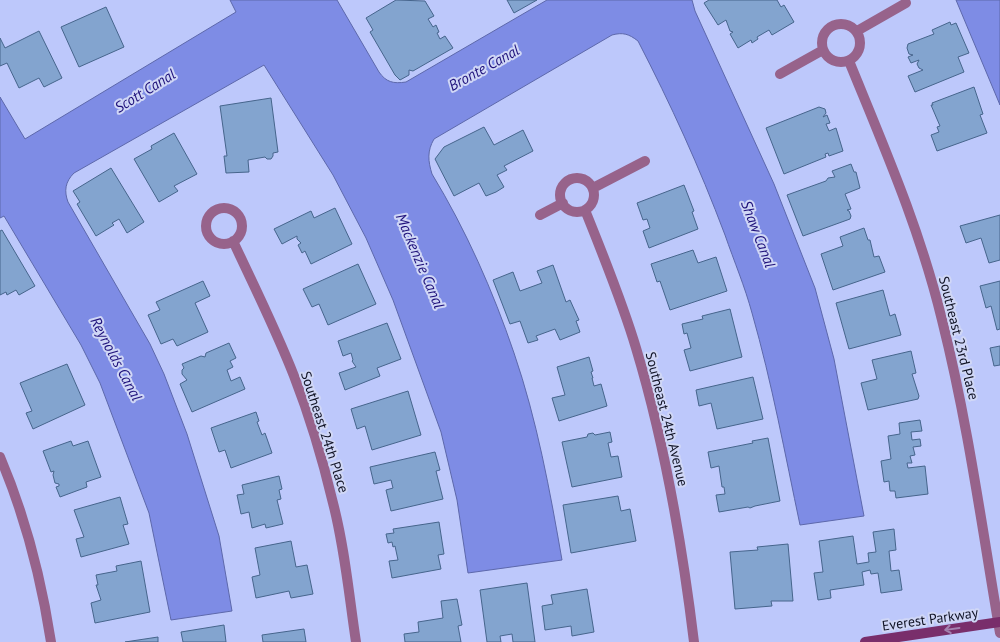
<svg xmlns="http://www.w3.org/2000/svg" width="1000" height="642" font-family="'PT Sans',sans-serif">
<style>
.water{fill:#7e8ce5;stroke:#5d68ab}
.building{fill:#83a4cf;stroke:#46658c}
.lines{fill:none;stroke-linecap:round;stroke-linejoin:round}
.street{stroke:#97638b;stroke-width:10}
.secondary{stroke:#792e6b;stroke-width:10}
.oneway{stroke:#a482b0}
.labels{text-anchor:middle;stroke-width:4;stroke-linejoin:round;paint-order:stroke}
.street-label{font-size:14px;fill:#101325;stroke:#d0d7f6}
.water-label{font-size:15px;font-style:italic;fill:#1f127b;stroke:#d0d7f6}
</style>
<rect width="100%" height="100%" fill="#bdc8fb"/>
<!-- water -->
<path class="water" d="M230 0H337L379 72C386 82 393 84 406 82L547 0H692L695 11 774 184 815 288 834 359 864 516 800 525C785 454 772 383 752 313 745 287 734 261 725 235 699 166 671 105 638 41 629 34 623 32 612 35L434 139C427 151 428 161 432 174 466 230 493 291 514 353 537 420 550 491 562 560L468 573 457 500 441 432 393 300 366 238 333 175 264 65 74 173C65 182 64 191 68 202L150 344 164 374 187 434 219 536 232 611 171 620 149 513 100 383 81 345 4 216 0 218V97L25 139 236 12Z
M956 0H1000V105Z"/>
<!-- building -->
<path class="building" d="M396 0 425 1 434 16 428 19 433 27 436 25 439 32 437 33 440 39 445 36 453 48 413 71 409 70V75L400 80 395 75 370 32 373 30 366 18Z
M507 0H537L514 13Z
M709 0H777L781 7 784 5 794 22 772 35 769 30 757 37 758 39 752 43 751 40 738 48 730 34 733 32 730 31 726 20 718 25 704 3Z
M106 7 124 47 79 67 61 27Z
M950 22 951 25 956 23 969 53 958 57 964 72 915 92 908 76 923 70 919 68 917 64 919 60 911 63 908 57 913 55 909 54 907 48 908 44 934 34 932 30Z
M39 31 62 78 44 87 39 78 19 88 7 63 0 66V38L5 48Z
M974 87 983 114 980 115 987 133 937 151 931 135 939 132 937 127 940 126 931 105H933L932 103Z
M271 98 278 152 273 153V156L271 159H267L265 157 248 160 249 172 226 173 224 156H227L220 106Z
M819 107 825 109 826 113 823 117 827 115 830 123 826 124 829 131 836 128 843 151 829 156 828 153 825 154 826 157 784 174 766 128Z
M484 127 494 145 523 130 533 151 504 166 507 170 497 175 504 187 496 192 486 196 479 183 454 196 435 159 444 147Z
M174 133 197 174 174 186 178 191 159 202 134 159 152 149 151 146Z
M851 164 854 172H856L860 188 845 194 851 209 847 210 849 211 851 216 850 219 803 236 787 195 826 181 828 178 835 177 832 171Z
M111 168 144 222 127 233 119 219 112 223 114 225 96 236 77 204 80 202 73 191Z
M684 185 694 211 692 212 698 229 649 248 643 231 650 228 647 219 643 220 637 203Z
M335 208 352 244 311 264 305 251 302 253 298 245 301 243 297 239V236L282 244 274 229 311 211 314 218Z
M1000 215V260L989 263 981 238 966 243 960 226Z
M864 228 868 240H870L874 257 879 256 885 272 833 290 821 254 843 246 840 237Z
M2 230 35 286 19 295 16 290 7 295 6 292 0 295V231Z
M693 250 698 263 716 257 727 291 670 310 660 281 657 282 651 264Z
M358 264 376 304 328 325 319 304 312 307 303 289Z
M553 265 566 302 570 300 579 320 576 321 580 332 560 340 555 329 536 336 538 340 528 343 520 321 510 324 493 280 513 272 520 291 542 283 537 271Z
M203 281 210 296 195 303 208 332 177 346 173 339 161 344 148 315 160 310 156 302Z
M1000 281V329L997 330 991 306 986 308 980 286Z
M883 290 890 316 895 314 901 335 849 349 836 303Z
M730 309 742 357 690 371 684 350 691 348 687 333 684 334 682 324 703 319 702 316Z
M387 323 401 359 377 368 380 376 345 390 339 373 356 367 352 361 353 360 351 353 343 356 338 341Z
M229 343 236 358 230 361 233 367 227 370 231 381 240 377 245 389 192 412 180 384 187 380 182 374V370L184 368 182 364 201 356 205 357 206 353Z
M1000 346V365L994 366 990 348Z
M911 351 916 373 912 374 919 396 918 399 868 410 861 383 877 379 872 360Z
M589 357 593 371 591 372 593 378H592L594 386 601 384 607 406 559 421 552 398 565 395 557 367Z
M67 364 85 405 33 429 26 413 32 411 20 383Z
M753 377 763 419 717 429 711 403 699 406 696 390Z
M408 391 421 435 372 450 365 426 357 429 351 409Z
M256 412 259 421 257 422 262 435 265 433 272 453 231 468 225 450 219 452 211 428Z
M920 420 922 431 911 432 912 440 920 439 921 446 913 447 915 455 910 456 912 463H907L908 468 925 466 928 494 896 498 895 491H890L889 481 884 482 881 461 891 459 888 436 900 434 899 423Z
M610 432 612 442 608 443 611 457 618 456 622 477 572 487 562 442 587 437 588 434 593 433 595 435Z
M768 438 780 501 755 506 750 508 748 507 719 512 716 495 725 494 724 487H722L719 466 711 468 708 452 753 443 752 441Z
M71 441 73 446 88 441 101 477 86 482 87 487 60 497 56 487 59 486V484L55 483 53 475 54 471 51 472 43 451Z
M435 452 440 470 436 471 443 499 391 511 386 490 393 488 391 480 374 484 370 467Z
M279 476 282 489 279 490 281 499 277 500 283 524 266 528 265 524 252 528 249 512 241 514 237 495 244 494 242 485Z
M618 496 621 511 630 509 636 541 571 553 563 505Z
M120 497 128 524 123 525 129 544 81 557 76 539 84 537 74 510Z
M439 522 444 554 438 555 441 569 392 578 389 561 398 560 395 546 393 547 392 542 388 543 386 534 394 533 393 529Z
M894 529 896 550 889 551 891 571 899 570 902 590 881 593 878 573 871 574 870 570 862 572 864 585 830 590 831 598 818 600 814 573 823 572 819 541 853 536 857 564 869 562 868 553 876 552 873 532Z
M291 541 296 567 307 565 313 594 291 598 289 591 256 598 252 577 260 575 255 548Z
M788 544 793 601H771L772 606 735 609 730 552 758 550 757 547Z
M141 561 150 612 95 623 91 603 101 600 96 585H98L96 575 117 571 116 566Z
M527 583 535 642H513L512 634 500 636 501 642H487L480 590Z
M587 589 594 632 572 636 571 626 545 630 542 606 553 604 551 595Z
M457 599 462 625 458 626 461 642H405L404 634 419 632 418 622 443 618 441 601Z
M224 625 226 642H183L181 632Z
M304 629 306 642H263L262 635Z
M158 637V642H125Z"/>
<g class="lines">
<!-- street -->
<path class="street" d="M822 43a19 19 0 1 1 38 0a19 19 0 1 1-38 0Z
M857 31 906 3
M849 61C884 147 920 229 942 320 968 423 982 528 1000 633
M780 74 823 50
M560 195a17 17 0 1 1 34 0a17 17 0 1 1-34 0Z
M593 188 645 161
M206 226a18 18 0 1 1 36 0a18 18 0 1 1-36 0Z
M585 210C603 255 622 301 636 348 665 444 682 543 694 642
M540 215 563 203
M233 241C254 286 276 330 294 376 310 417 323 461 333 503 345 549 349 596 356 642
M0 457C26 518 41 577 51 642"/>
<!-- secondary -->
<path class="secondary" d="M865 642 1000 622"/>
</g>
<!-- one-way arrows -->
<defs><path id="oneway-shaft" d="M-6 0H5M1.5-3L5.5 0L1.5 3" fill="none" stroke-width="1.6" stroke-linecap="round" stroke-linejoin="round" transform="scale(1.25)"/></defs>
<use class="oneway" href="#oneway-shaft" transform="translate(952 629) rotate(172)"/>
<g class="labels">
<!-- street labels -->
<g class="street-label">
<text transform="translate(959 338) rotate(76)" y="5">Southeast 23rd Place</text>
<text transform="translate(667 419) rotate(76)" y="5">Southeast 24th Avenue</text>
<text transform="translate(325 432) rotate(72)" y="5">Southeast 24th Place</text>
<text transform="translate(930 619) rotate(-8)" y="5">Everest Parkway</text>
</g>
<!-- water labels -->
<g class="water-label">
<text transform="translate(484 68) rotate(-29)" y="5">Bronte Canal</text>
<text transform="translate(145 91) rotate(-32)" y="5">Scott Canal</text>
<text transform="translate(758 234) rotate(69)" y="5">Shaw Canal</text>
<text transform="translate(420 261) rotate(67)" y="5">Mackenzie Canal</text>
<text transform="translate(116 359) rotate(62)" y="5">Reynolds Canal</text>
</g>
</g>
</svg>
